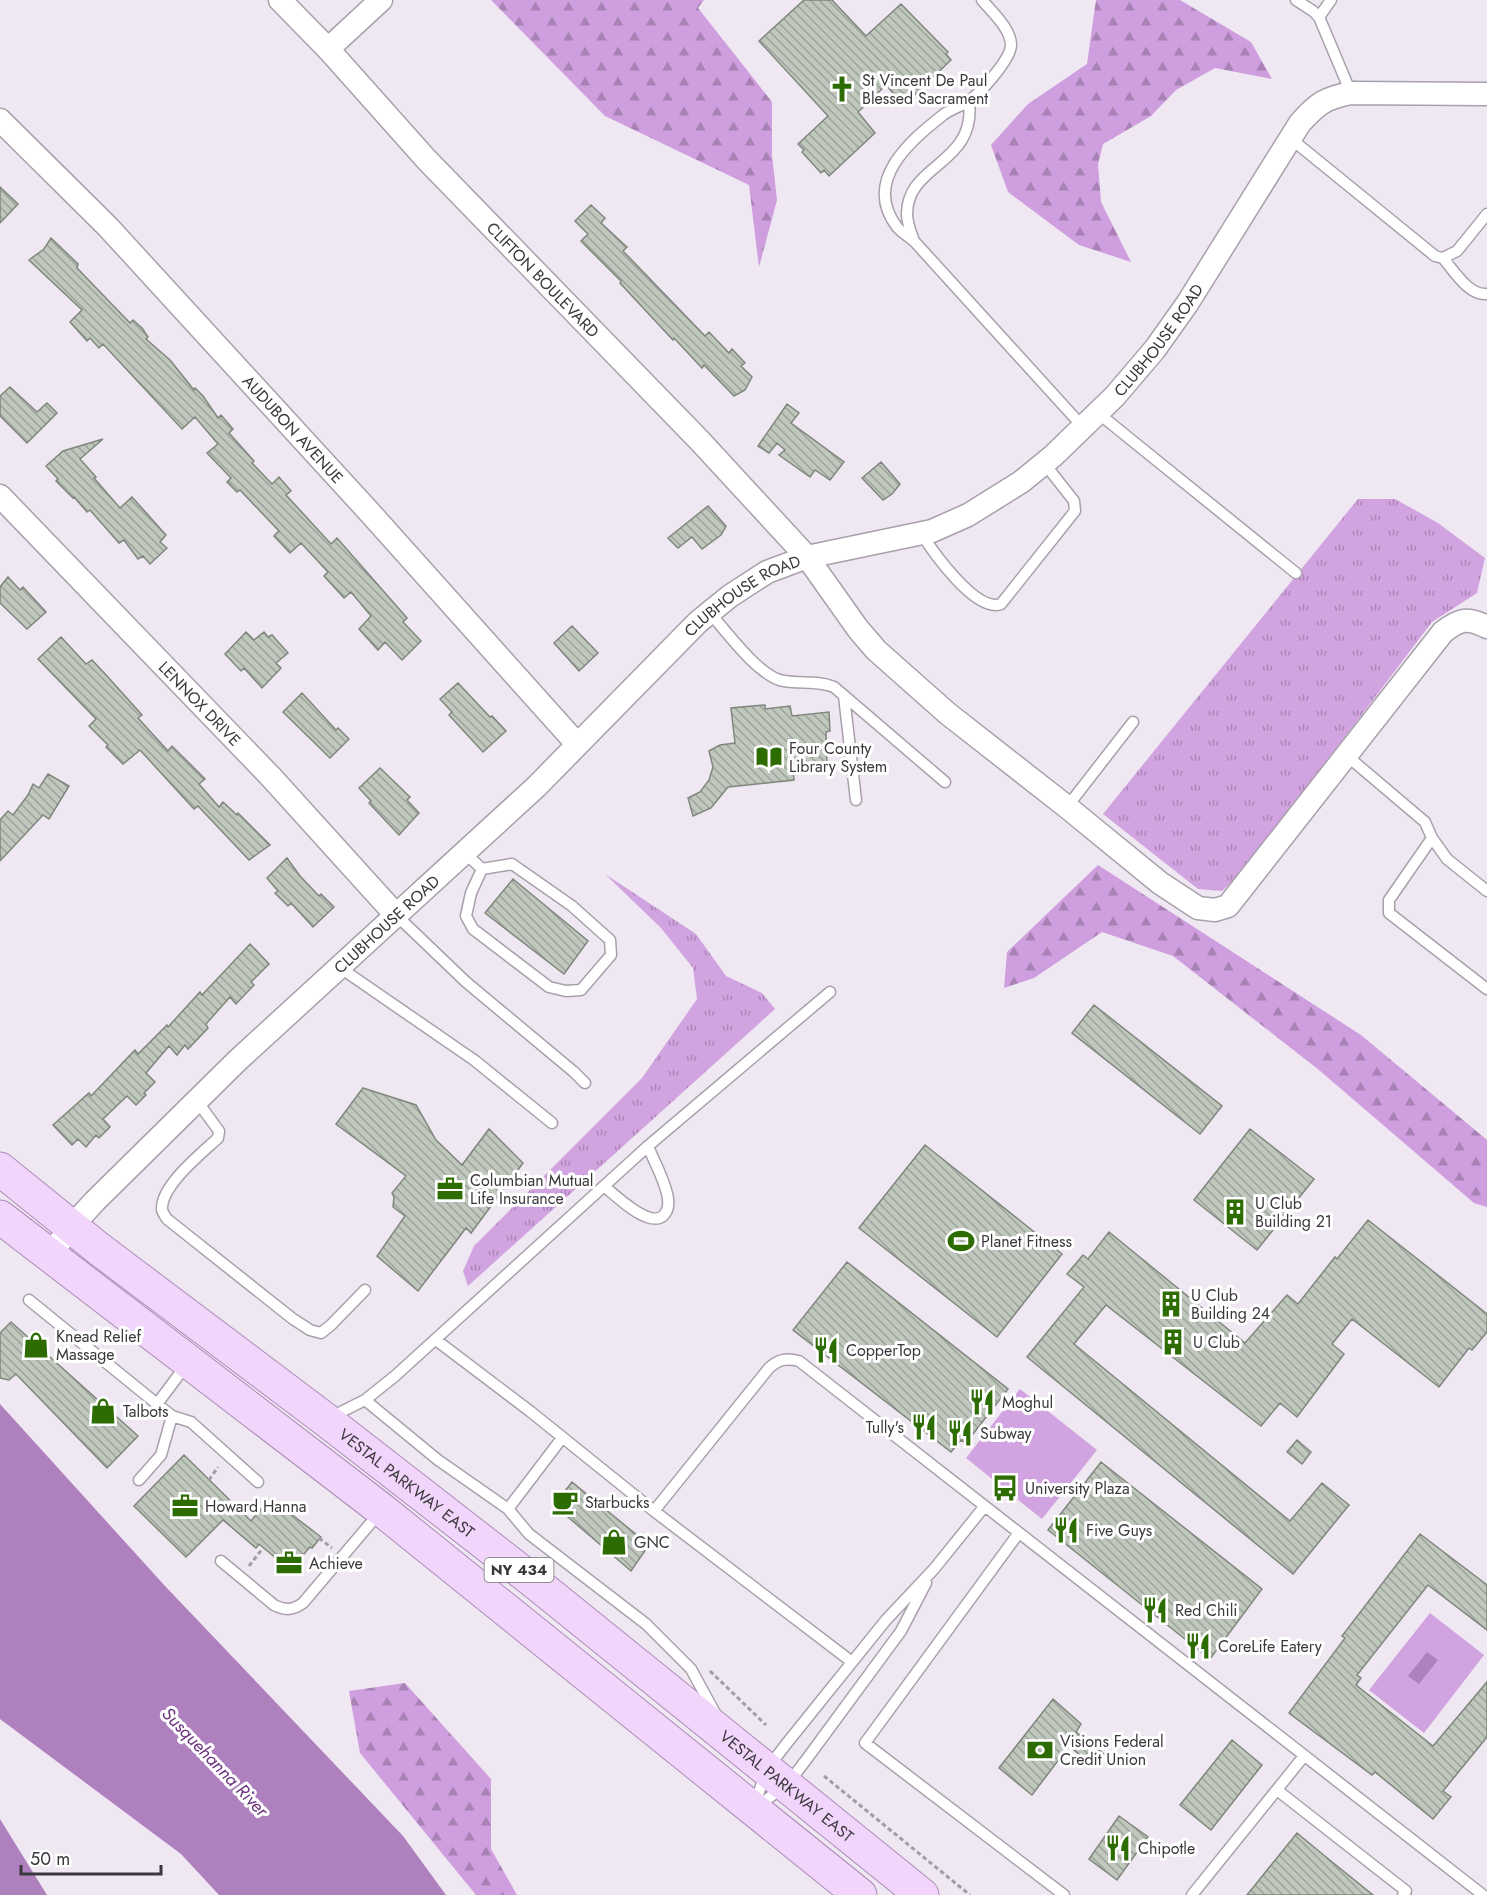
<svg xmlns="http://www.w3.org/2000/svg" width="1487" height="1895" font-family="Jost,sans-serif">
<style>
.grass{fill:url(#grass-tufts)}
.forest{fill:url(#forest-firs)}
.green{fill:#d1a3e0}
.water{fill:#af80be}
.building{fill:url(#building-back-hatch);stroke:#7f877d;stroke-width:1.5}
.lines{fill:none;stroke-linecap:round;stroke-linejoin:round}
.service-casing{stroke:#a8a0ab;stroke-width:13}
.minor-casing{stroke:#a8a0ab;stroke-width:25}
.primary-casing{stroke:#ab8cb7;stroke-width:35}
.path{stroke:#a29ca5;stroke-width:3;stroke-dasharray:4.5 3;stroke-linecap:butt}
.service{stroke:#fff;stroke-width:10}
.minor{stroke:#fff;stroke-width:22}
.primary{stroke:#f1d5fb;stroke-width:33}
.labels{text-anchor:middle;stroke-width:6;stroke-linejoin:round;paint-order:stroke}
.shield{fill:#fff;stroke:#767477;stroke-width:1.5}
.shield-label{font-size:15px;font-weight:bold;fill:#3b383d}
.poi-label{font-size:16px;fill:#3b383d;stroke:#fff;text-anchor:start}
.street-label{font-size:16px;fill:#3b383d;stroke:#fff}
.water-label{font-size:18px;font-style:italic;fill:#6b317d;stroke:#fff}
</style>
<defs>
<pattern id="grass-tufts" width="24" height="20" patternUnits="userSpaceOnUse" patternTransform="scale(1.5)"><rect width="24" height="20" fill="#d1a3e0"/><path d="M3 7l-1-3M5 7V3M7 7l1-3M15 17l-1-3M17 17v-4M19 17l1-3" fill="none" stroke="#ab86b7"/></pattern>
<pattern id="forest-firs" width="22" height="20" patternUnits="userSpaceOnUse" patternTransform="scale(1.5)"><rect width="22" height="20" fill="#ce9ede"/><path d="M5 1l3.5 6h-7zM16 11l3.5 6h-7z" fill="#a882b5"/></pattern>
<pattern id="building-back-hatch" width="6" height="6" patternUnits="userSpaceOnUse" patternTransform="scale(1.5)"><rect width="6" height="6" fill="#c0c8bd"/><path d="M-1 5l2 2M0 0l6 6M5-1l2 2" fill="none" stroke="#9da39b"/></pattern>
</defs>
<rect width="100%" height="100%" fill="#efe7f2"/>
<!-- grass -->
<path class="grass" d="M1358 499H1395L1438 523 1485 558 1477 593 1432 622 1242 873 1222 891 1198 889 1103 814Z
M605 874 696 934 726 976 762 993 775 1009 468 1286 463 1271 474 1246 642 1078 697 999 693 968 661 928Z"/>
<!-- forest -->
<path class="forest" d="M491 0H704L698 8 772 102V155L777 200 759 267 749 185 605 116Z
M1096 0H1180L1251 42 1272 79 1215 68 1176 90 1151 116 1103 144 1098 164 1101 202 1131 262 1079 245 1008 192 991 145 1028 104 1087 64Z
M1098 865 1361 1035 1487 1140V1207L1474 1203 1319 1070 1173 956 1102 932 1034 978 1004 988 1007 952Z
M405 1683 491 1779V1849L517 1895H476L360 1753 349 1691Z"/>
<!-- green -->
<path class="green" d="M1020 1389 1097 1450 1042 1519 966 1458Z
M1430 1613 1484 1655 1424 1733 1369 1690Z"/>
<!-- water -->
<path class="water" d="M0 1404 165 1586 403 1836 446 1895H219L181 1854 0 1719Z
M1427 1652 1438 1660 1419 1684 1408 1676Z
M0 1819 47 1895H0Z"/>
<!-- building -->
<path class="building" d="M804 0H832L866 36 901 4 948 52 946 54 951 60 906 103 901 96 898 99 886 85 858 112 875 133 829 176 824 170 821 173 802 152 804 150 798 144 828 116 759 41Z
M0 187 18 204 0 223Z
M591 205 605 218 601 223 627 247 623 251 705 336 709 332 729 353 732 349 745 363 741 366 752 377 745 390 734 396 704 365 702 368 674 338 673 340 620 283 621 281 581 241 588 234 575 221Z
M51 238 78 264 77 268 130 323 133 320 142 328 148 337 146 339 170 360 194 390 195 388 203 396 218 418 221 415 233 429 229 433 254 461 252 463 272 484 279 477 291 491 286 495 331 544 337 538 407 618 403 622 421 641 402 660 385 642 378 650 359 629 371 616 351 592 344 598 324 576 328 572 301 543 290 553 274 536 279 531 240 490 237 492 227 482 231 478 207 453 218 444 195 417 182 429 103 344 99 348 90 338 87 341 70 322 82 310 29 260 44 249Z
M10 387 37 412 47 403 57 413 27 443 0 416V396Z
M787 404 799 413 791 423 844 462 830 480 815 470 810 477 779 455 785 450 777 443 769 453 758 446Z
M103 439 80 459 96 477 94 478 120 508 132 497 166 535 160 542 167 548 150 564 143 556 138 559 124 540 119 543 90 510 87 512 74 497 73 498 56 481 58 479 46 466 63 451Z
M881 462 900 484 892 494 883 500 862 478Z
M708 506 726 526 721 535 702 549 692 537 678 548 668 538Z
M8 577 20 590 23 587 46 612 27 629 0 603V587Z
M572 626 598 653 579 671 554 643Z
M246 632 254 640 264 632 268 637 272 635 288 653 276 663 281 668 262 688 244 668 241 671 225 654Z
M61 637 86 664 92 660 107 676 142 715 138 718 168 751 172 746 205 779 199 784 219 807 223 802 237 815 238 813 270 845 249 860 198 806 194 809 140 750 123 764 106 747 108 745 89 726 96 719 38 659Z
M458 683 490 717 492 716 506 731 483 752 449 715 452 712 440 699Z
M302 693 336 730 338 728 349 739 330 758 283 712Z
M765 705V709L790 706 792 716 829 712 830 731 826 732 827 766 793 770 794 780 728 787 711 808 693 816 688 798 700 792 709 780 713 767 709 751 720 745 735 743 731 708Z
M380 768 410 797 407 800 419 813 399 835 369 803 371 801 359 788Z
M48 774 69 786 49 819 43 815 0 861V820L8 811 13 815 28 795 33 784 39 788Z
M287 858 300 876 319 896 321 894 334 907 313 927 291 903 288 906 275 893 278 891 267 878Z
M513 879 588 941 564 974 485 913Z
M250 944 269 964 251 982 254 985 236 1004 230 997 206 1024 208 1028 188 1049 185 1045 177 1055 169 1046 146 1073 155 1082 144 1093 146 1095 136 1105 127 1096 103 1119 110 1127 99 1138 96 1135 86 1147 78 1139 72 1145 53 1125 89 1093 91 1096 135 1050 138 1054 167 1025 168 1027 200 992 202 995Z
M1094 1005 1222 1106 1200 1134 1072 1033Z
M363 1088 416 1105 436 1140 462 1165 489 1129 523 1163 471 1233 466 1228 418 1291 377 1256 405 1216 393 1207 394 1197 392 1193 406 1176 336 1124Z
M1250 1129 1314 1179 1257 1250 1194 1200Z
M925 1145 1062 1254 997 1337 859 1228Z
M1368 1220 1487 1314V1332L1472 1350 1469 1348 1439 1387 1352 1319 1332 1344 1344 1354 1297 1417 1280 1403 1261 1426 1106 1305 1074 1344 1290 1521 1322 1483 1349 1505 1293 1574 1027 1357 1084 1287 1067 1274 1083 1255 1088 1259 1109 1232 1245 1343 1287 1295 1298 1304 1335 1257 1337 1259Z
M847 1262 1008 1389 966 1443 961 1440 951 1452 793 1330Z
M11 1322 138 1436 107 1468 16 1374 9 1380 0 1378V1333Z
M1297 1440 1311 1452 1302 1464 1287 1452Z
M184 1455 251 1521 270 1498 321 1537 312 1548 310 1547 290 1570 259 1544 256 1548 223 1520 186 1557 134 1506Z
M1101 1462 1262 1589 1210 1659 1048 1530Z
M572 1482 649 1545 631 1571 554 1505Z
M1420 1534 1487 1585V1630L1428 1585 1357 1675 1361 1678 1356 1685 1433 1746 1487 1682V1737L1443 1791 1451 1797 1433 1819 1375 1772 1372 1775 1289 1713 1345 1638 1342 1636Z
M1053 1699 1081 1724 1076 1732 1104 1754 1094 1767 1069 1746 1032 1795 999 1768Z
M1232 1740 1262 1765 1211 1830 1180 1805Z
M1119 1816 1148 1837 1117 1880 1089 1859Z
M1297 1833 1326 1857 1373 1895H1247Z"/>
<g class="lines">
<!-- service casing -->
<g class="service-casing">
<path id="service" d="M982 0C992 12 1011 29 1011 45 1011 59 979 95 967 102 959 107 951 109 943 115 910 141 862 181 897 227 901 232 909 237 914 241L1083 427
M1296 0 1313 11 1319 17 1351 93
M1319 17 1331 0
M1290 138 1435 256 1443 258 1457 251 1487 214
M914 241C911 233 907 223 907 214 907 163 977 165 969 101
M1443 258C1454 271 1469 296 1487 294
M1098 413 1296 573
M921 533C933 552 976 613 1001 604L1075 511 1074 501 1044 463
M710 613C726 631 760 678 784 681 802 684 818 680 834 687L945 782
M844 696 856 800
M1346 755 1425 822 1432 838 1447 859 1487 891
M1067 807 1133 722
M1432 838 1389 900V913L1487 989
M465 853 482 869 512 864 572 906 610 940 611 955 581 990 566 991 549 987 473 929 466 916 471 893 482 869
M396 915 466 982 574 1072 585 1083
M339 967 474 1060 552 1123
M197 1101 219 1131 218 1138C202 1153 160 1186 162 1210 163 1213 165 1216 167 1219L293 1319 310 1330 321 1333 331 1325 365 1290
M604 1186C615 1195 648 1228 663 1216 668 1211 669 1206 668 1199 666 1182 654 1162 648 1146
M29 1300 157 1404 187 1364
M436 1340 531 1412 654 1511 852 1662
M365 1400 438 1460 508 1509 529 1534 646 1624 691 1669 715 1713
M157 1404 172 1416 191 1422 258 1482
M331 1417 365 1400 395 1376 648 1146 830 992
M139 1480 161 1455 172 1416
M508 1509 562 1438
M654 1511 769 1368C779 1359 786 1358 799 1361L1483 1895
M1018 1534 865 1743 1064 1895
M221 1561 274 1605C286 1611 293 1610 303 1603L380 1512
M1277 1790 1406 1891 1403 1895
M754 1806 767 1769 787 1743 886 1620 934 1569 984 1507
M756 1807 787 1785 806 1760 901 1631 926 1583
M1192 1895 1304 1756"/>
</g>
<!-- minor casing -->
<g class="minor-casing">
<g id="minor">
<path id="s1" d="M280 0 328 49 426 159 700 441 807 557 858 629 876 650 947 713 1067 807 1160 883 1198 908 1215 910 1228 906 1443 632C1460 619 1467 617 1487 627"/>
<path d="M328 49 381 0"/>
<path id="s2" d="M0 120 108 227 372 515 577 744"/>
<path id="s3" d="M0 496 271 777 396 915"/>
<path id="s4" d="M49 1256 71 1227 95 1201 238 1060 536 787 698 622 730 596 767 572 807 557 932 531 968 515 1021 482 1053 456 1115 396 1155 349 1187 304 1300 123C1317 104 1325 98 1351 93L1487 94"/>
</g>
</g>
<!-- primary casing -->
<g class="primary-casing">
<g id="primary">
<path id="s5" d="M0 1169 99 1249 326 1420 532 1580 922 1895"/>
<path d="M0 1217 382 1510 860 1895"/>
</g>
</g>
<!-- path -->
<path class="path" d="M209 1480 218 1467
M319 1538 332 1548
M249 1566 263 1548
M710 1671 766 1725
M824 1776 970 1895"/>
<!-- service -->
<use href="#service" class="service"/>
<!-- minor -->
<use href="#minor" class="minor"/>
<!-- primary -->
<use href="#primary" class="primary"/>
</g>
<!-- icons -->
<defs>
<g id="church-bare" transform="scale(2.07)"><path d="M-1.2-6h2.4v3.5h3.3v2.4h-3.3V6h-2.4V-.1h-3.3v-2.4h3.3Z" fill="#2c6c00" stroke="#fff" stroke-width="2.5" paint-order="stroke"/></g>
<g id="library-bare" transform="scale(2.07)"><path d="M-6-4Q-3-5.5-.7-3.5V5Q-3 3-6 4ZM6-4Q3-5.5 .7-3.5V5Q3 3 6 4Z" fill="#2c6c00" stroke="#fff" stroke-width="2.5" paint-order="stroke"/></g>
<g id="office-bare" transform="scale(2.07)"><path d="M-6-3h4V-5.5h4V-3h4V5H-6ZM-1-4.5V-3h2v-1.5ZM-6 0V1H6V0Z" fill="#2c6c00" stroke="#fff" stroke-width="2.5" paint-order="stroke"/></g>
<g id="building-bare" transform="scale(2.07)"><path d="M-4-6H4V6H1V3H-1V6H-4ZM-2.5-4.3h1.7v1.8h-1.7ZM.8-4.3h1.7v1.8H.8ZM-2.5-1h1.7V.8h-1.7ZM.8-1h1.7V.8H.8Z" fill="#2c6c00" stroke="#fff" stroke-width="2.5" paint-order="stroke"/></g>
<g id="stadium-bare" transform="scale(2.07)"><path d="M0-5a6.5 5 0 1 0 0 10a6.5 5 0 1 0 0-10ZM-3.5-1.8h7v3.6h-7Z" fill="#2c6c00" stroke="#fff" stroke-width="2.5" paint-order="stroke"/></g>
<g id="shop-bare" transform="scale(2.07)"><path d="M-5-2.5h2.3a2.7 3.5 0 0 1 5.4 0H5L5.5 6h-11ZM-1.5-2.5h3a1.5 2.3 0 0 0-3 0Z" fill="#2c6c00" stroke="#fff" stroke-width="2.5" paint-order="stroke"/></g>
<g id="restaurant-bare" transform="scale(2.07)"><path d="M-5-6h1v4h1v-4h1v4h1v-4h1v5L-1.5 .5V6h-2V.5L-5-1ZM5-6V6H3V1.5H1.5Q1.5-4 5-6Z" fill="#2c6c00" stroke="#fff" stroke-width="2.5" paint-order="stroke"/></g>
<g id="bus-bare" transform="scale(2.07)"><path d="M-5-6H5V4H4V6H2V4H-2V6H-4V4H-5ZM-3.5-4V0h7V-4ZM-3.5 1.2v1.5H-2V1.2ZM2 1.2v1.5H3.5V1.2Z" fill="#2c6c00" stroke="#fff" stroke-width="2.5" paint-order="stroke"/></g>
<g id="cafe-bare" transform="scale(2.07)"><path d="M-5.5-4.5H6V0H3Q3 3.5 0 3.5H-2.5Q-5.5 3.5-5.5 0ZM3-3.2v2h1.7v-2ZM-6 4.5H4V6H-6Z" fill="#2c6c00" stroke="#fff" stroke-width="2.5" paint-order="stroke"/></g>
<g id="bank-bare" transform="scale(2.07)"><path d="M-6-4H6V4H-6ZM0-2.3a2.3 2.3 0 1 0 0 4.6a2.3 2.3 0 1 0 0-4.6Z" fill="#2c6c00" stroke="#fff" stroke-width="2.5" paint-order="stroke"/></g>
</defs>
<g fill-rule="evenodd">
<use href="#church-bare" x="842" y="89"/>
<use href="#library-bare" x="769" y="757"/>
<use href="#office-bare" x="450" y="1189"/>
<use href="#building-bare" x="1235" y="1212"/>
<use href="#stadium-bare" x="961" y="1241"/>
<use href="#building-bare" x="1171" y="1304"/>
<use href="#building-bare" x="1173" y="1342"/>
<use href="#shop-bare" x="36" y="1345"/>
<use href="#restaurant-bare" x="826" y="1350"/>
<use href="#restaurant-bare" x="982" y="1402"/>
<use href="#shop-bare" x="103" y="1411"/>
<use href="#restaurant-bare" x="924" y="1427"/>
<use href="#restaurant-bare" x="960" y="1433"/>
<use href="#bus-bare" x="1005" y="1488"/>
<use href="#cafe-bare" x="565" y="1502"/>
<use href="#office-bare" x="185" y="1506"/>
<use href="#restaurant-bare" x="1066" y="1530"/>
<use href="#shop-bare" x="614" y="1542"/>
<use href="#office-bare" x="289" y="1563"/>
<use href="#restaurant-bare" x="1155" y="1610"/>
<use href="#restaurant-bare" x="1198" y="1646"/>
<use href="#bank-bare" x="1040" y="1750"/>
<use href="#restaurant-bare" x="1118" y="1848"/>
</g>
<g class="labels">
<!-- shield labels -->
<rect class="shield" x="484.5" y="1558" width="69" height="24" rx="4.5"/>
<g class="shield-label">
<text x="519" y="1575">NY 434</text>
</g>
<!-- poi labels -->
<g class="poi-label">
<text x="862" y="86">St Vincent De Paul<tspan x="862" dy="18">Blessed Sacrament</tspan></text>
<text x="789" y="754">Four County<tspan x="789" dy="18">Library System</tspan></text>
<text x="470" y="1186">Columbian Mutual<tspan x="470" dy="18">Life Insurance</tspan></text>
<text x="1255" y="1209">U Club<tspan x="1255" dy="18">Building 21</tspan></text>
<text x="981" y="1247">Planet Fitness</text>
<text x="1191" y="1301">U Club<tspan x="1191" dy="18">Building 24</tspan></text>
<text x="56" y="1342">Knead Relief<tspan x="56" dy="18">Massage</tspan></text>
<text x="1193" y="1348">U Club</text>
<text x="846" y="1356">CopperTop</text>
<text x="1002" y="1408">Moghul</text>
<text x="123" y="1417">Talbots</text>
<text x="904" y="1433" text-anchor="end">Tully's</text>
<text x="980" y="1439">Subway</text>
<text x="1025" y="1494">University Plaza</text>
<text x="585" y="1508">Starbucks</text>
<text x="205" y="1512">Howard Hanna</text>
<text x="1086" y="1536">Five Guys</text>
<text x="634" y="1548">GNC</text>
<text x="309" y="1569">Achieve</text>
<text x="1175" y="1616">Red Chili</text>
<text x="1218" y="1652">CoreLife Eatery</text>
<text x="1060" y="1747">Visions Federal<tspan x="1060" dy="18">Credit Union</tspan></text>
<text x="1138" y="1854">Chipotle</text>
</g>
<!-- street labels -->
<g class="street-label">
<text dy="6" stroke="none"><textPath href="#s1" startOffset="384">CLIFTON BOULEVARD</textPath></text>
<text dy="6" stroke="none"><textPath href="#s4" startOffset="1464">CLUBHOUSE ROAD</textPath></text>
<text dy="6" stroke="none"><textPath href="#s2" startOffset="426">AUDUBON AVENUE</textPath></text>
<text dy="6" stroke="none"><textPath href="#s4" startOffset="960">CLUBHOUSE ROAD</textPath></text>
<text dy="6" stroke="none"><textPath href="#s3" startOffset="288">LENNOX DRIVE</textPath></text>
<text dy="6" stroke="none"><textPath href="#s4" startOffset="474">CLUBHOUSE ROAD</textPath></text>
<text dy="6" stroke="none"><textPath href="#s5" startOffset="514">VESTAL PARKWAY EAST</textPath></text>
<text dy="6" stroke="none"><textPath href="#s5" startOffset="1000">VESTAL PARKWAY EAST</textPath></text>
</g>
<!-- water labels -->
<g class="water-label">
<text transform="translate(215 1762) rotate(46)" y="6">Susquehanna River</text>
</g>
</g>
<!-- scale -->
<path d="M21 1865v9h140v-9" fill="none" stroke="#3b383d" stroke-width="3"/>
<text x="30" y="1865" font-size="18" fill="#3b383d" stroke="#ffffff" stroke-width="4.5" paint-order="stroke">50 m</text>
</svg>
